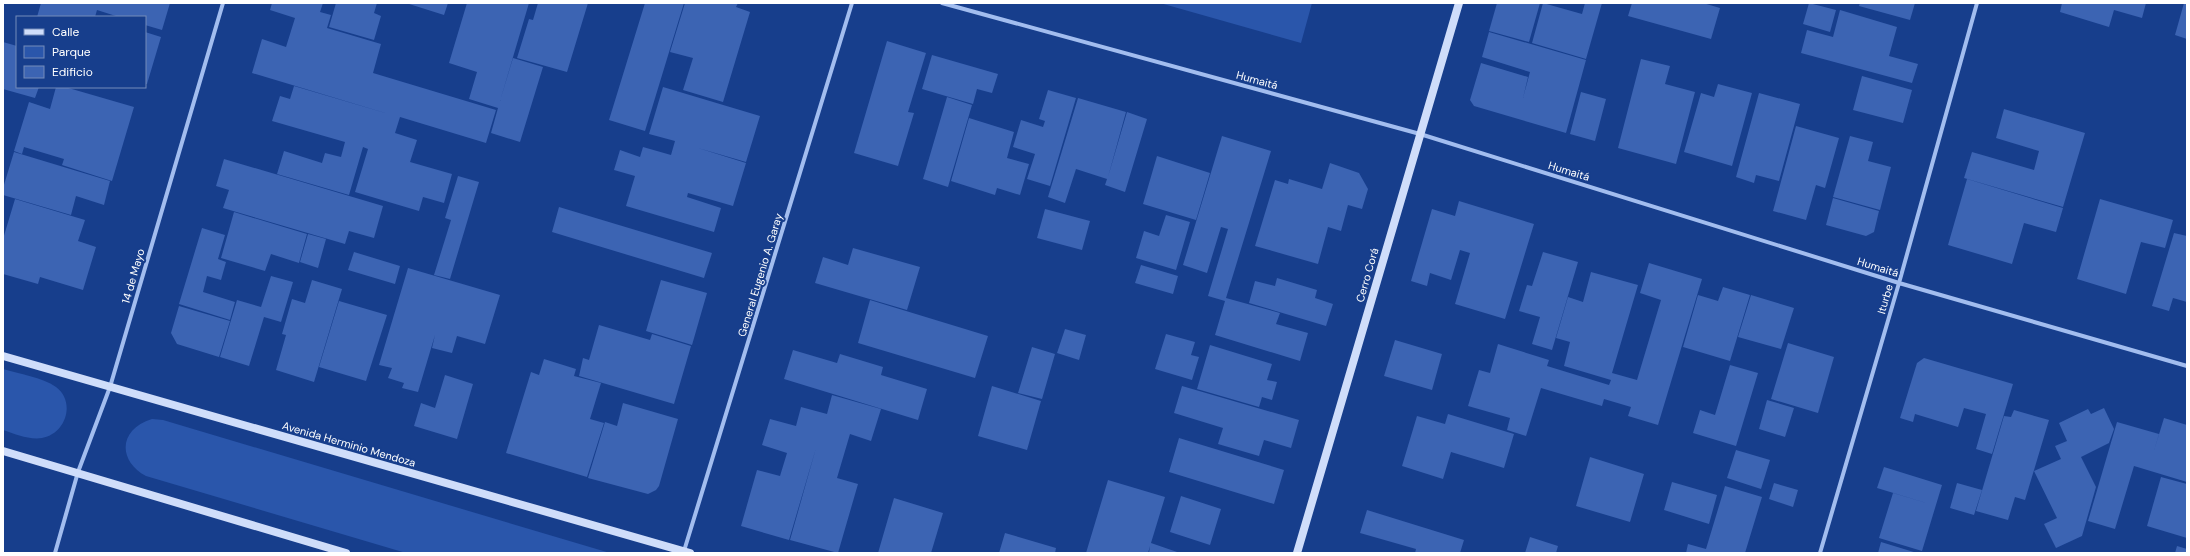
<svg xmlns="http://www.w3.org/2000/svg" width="2190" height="556" font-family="'DM Sans',sans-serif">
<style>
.green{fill:#2a56ab}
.building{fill:#3c64b3}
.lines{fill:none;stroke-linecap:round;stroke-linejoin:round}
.street{stroke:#a2bdef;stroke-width:4}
.secondary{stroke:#cfddfa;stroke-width:8}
.labels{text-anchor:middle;stroke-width:4;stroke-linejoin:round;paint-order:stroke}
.street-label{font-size:11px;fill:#fff;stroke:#173e8c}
</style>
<rect width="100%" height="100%" fill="#173e8c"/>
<!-- green -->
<path class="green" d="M1160 3H1312L1301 43Z
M3 369C19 374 42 377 56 387 76 402 66 434 42 438 29 440 15 434 3 430Z
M152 419 163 420 610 553H406L146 476C117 460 119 429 152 419Z"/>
<!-- building -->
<path class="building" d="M41 3H170L162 30 145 25V17H119L97 10 95 17H37Z
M272 3H323L320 12 331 15 327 28 381 44 373 73 496 110 486 143 400 117 395 133 417 140 410 162 452 174 444 203 423 197 419 211 355 192 368 149 363 147 349 195 277 174 284 151 322 163 325 153 341 157 345 142 272 121 280 96 290 99 294 86 392 115 252 73 262 39 286 47 295 18 270 10Z
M336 3H377L374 13 381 16 374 40 329 27Z
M406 3H448L444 15Z
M467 3H529L500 101 513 58 543 67 520 142 491 133 498 108 469 99 477 72 449 63Z
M538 3H588L567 72 517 58 529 19 533 20Z
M645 3H684L645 131 609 120Z
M685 3H738L736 7 750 12 723 102 683 90 693 58 670 52Z
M1497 3H1540L1529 42 1489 31Z
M1543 3 1582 14 1585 3H1602L1586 59 1532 43Z
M1632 3H1703L1720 8 1711 39 1628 16Z
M1809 3 1836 10 1830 32 1803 24Z
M1860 3H1915L1910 20 1859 6Z
M2062 3H2146L2142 18 2114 10 2109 27 2060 12Z
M2184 3H2187V39L2175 35Z
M1840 10 1897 27 1889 56 1918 64 1912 83 1801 53 1807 30 1833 37Z
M145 32 161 37 147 84H145Z
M1489 32 1586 60 1566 133 1474 106 1470 100 1481 63 1528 77 1523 98 1530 72 1482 57Z
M887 41 926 53 908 112 914 113 898 166 854 153Z
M3 42 17 46V87H39L35 98 3 89Z
M932 55 998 74 992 93 977 89 973 104 922 89Z
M1641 59 1670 66 1665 84 1695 92 1676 164 1618 148Z
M1862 76 1912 90 1903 123 1853 110Z
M1718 84 1752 93 1732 166 1684 152 1701 93 1714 97Z
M56 87H65L134 107 112 181 62 165 64 159 24 147 22 154 14 151 29 102 50 109Z
M663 87 760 116 746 162 698 148 746 163 733 206 688 193 687 197 721 208 714 232 626 206 635 176 614 170 620 150 640 157 643 147 671 155 675 141 649 134Z
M1048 90 1076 98 1050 186 1027 179 1035 154 1013 147 1021 120 1043 127 1045 121 1039 119Z
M1581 92 1606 99 1595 141 1570 134Z
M1759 93 1800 104 1779 181 1756 175 1754 183 1736 177Z
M947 97 972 105 948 187 923 179Z
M1078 98 1126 112 1108 177 1127 112 1147 119 1125 192 1105 185 1107 179 1076 169 1065 203 1048 197Z
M2004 109 2085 133 2063 207 1964 178 1972 152 2034 170 2039 151 1996 138Z
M969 118 1014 132 1007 158 1029 164 1020 195 997 188 995 195 951 181Z
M1796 126 1839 138 1825 188 1816 185 1806 220 1773 211Z
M1222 136 1271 151 1226 298 1280 313 1276 324 1308 333 1300 361 1215 335 1225 301 1208 296 1228 229 1221 227 1207 273 1183 265Z
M1850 136 1873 142 1868 161 1891 167 1880 210 1833 197Z
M14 152 110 181 104 205 76 196 71 215 3 195V188Z
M1157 156 1210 173 1196 220 1143 204Z
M224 159 383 206 374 238 349 231 345 244 223 208 229 190 216 186Z
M1330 163 1359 173 1368 189 1362 209 1348 205 1341 231 1328 227 1318 264 1255 246 1275 180 1288 184 1289 179 1322 189Z
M458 176 479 182 450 279 434 275 451 220 445 218Z
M1967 179 2063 208 2056 232 2024 223 2012 264 1948 245Z
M1833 198 1879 211 1874 232 1866 236 1826 225Z
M15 199 85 220 78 241 96 247 83 290 40 277 38 284 3 274V239Z
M2100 199 2173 220 2165 248 2141 242 2126 294 2077 279Z
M1459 201 1534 224 1505 319 1455 304 1470 253 1460 250 1451 280 1430 273 1427 286 1411 281 1432 209 1455 216Z
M559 207 712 253 704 278 552 232Z
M1045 209 1090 221 1082 250 1037 238Z
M234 212 307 234 299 263 271 254 265 271 221 258Z
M1166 215 1190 222 1176 270 1136 258 1144 231 1159 236Z
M202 228 225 235 218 259 226 262 221 280 207 276 203 292 235 302 230 320 179 304Z
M2174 233 2187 236V302L2173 298 2169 311 2152 306Z
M308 234 326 239 318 268 300 262Z
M853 248 920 267 907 310 815 283 823 257 848 265Z
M354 252 400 266 395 284 348 270Z
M1543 252 1578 262 1552 350 1532 344 1540 317 1519 311 1527 285 1532 286Z
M1649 263 1702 279 1658 425 1628 416 1631 407 1604 399 1602 406 1541 388 1526 436 1507 430 1510 418 1468 406 1479 370 1490 373 1498 344 1549 360 1547 366 1609 385 1611 380 1564 366 1570 342 1556 338 1568 297 1583 302 1591 272 1638 285 1612 373 1637 380 1661 300 1640 293Z
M1141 265 1178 276 1173 294 1135 283Z
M408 268 500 295 485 344 457 336 452 353 432 348 435 335 418 392 402 388 404 383 388 378 392 368 379 365Z
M271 276 293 282 281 322 264 317 249 366 220 357 237 300 261 307Z
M1277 278 1317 290 1315 298 1333 304 1326 326 1249 303 1255 281 1275 286Z
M312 280 342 289 314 382 276 370 286 335 282 334 292 299 305 303Z
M661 280 707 293 692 345 646 331Z
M1723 287 1750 295 1730 361 1683 347 1698 295 1718 301Z
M1751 295 1794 308 1781 349 1738 337Z
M870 300 988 336 975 378 858 343Z
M339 301 387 315 366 381 319 367Z
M179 306 230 321 219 357 177 344 171 333Z
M599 325 650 340 652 334 691 346 674 404 579 376 583 358 589 360Z
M1065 329 1086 335 1079 360 1057 353Z
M1166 334 1195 342 1191 355 1199 357 1192 380 1155 369Z
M1395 340 1442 354 1432 390 1384 376Z
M1788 343 1834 357 1818 413 1771 399Z
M1210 345 1272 364 1267 380 1277 382 1272 400 1262 397 1259 407 1197 389Z
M1032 347 1055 354 1042 399 1018 393Z
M793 350 837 363 840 354 883 367 881 375 927 389 918 420 784 379Z
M1924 358 2013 384 1992 454 1976 449 1986 414 1964 408 1958 427 1915 414 1913 422 1900 418 1917 363Z
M544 359 576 369 574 376 601 383 590 419 604 423 587 477 506 453 531 372 539 375Z
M1730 365 1758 373 1736 446 1693 433 1700 410 1715 415Z
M445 375 473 384 457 439 414 426 421 403 435 408Z
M992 386 1041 401 1027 450 978 436Z
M1182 386 1299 420 1291 448 1264 440 1259 456 1218 444 1223 428 1174 413Z
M832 395 881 409 871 441 850 434 837 478 858 484 838 553 790 540 816 448 789 540 741 526 757 470 780 476 787 453 762 445 770 419 796 426 801 407 827 414Z
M1767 400 1794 408 1785 437 1759 429Z
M623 403 678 419 659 486 656 490 648 494 588 478 605 422 617 426Z
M2104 408 2114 429 2109 443 2081 457 2096 487 2082 536 2056 548 2044 524 2057 518 2034 471 2061 459 2055 446 2067 441 2059 423 2088 409 2091 414Z
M2014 410 2049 420 2025 500 2015 497 2008 520 1976 511 2004 416 2011 417Z
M1448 414 1514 434 1504 468 1451 452 1443 479 1402 466 1417 416 1445 424Z
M2164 418 2187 425V482L2134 466 2115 529 2088 521 2117 422 2159 434 2153 454Z
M1179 438 1284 470 1274 504 1169 472Z
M1736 450 1770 460 1761 489 1727 478Z
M1590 457 1644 474 1630 522 1576 506Z
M1884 467 1942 485 1922 551 1879 538 1893 493 1933 505 1877 488Z
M2161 477 2187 484V538L2147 526Z
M1108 480 1165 497 1151 543 1180 553H1149L1150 546 1148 553H1086Z
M1672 482 1717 495 1709 524 1664 510Z
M1774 483 1798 490 1793 507 1769 499Z
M1957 483 1982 490 1974 515 1950 508Z
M1725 486 1762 497 1745 553H1686L1688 544 1706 549Z
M1181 496 1221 509 1210 545 1170 532Z
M894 498 943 513 931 553H878Z
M1367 510 1464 540 1460 553H1415L1416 549 1360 533Z
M1005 533 1056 548 1055 553H999Z
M1530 537 1558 546 1556 553H1525Z
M1881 542 1917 553H1878Z
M2177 546 2187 549V553H2175Z"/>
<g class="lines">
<!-- street -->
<path class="street" d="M942 3 1420 134 1899 283 2187 366
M684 551 852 3
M55 553 78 472 110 387 223 3
M1820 553 1899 283 1977 3"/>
<!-- secondary -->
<path class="secondary" d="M3 356 690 553
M3 451 346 553
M1297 553 1459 3"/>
</g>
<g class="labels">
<!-- street labels -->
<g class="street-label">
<text transform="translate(1257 80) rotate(15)" y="4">Humaitá</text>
<text transform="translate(1569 171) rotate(17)" y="4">Humaitá</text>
<text transform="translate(1878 267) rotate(17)" y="4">Humaitá</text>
<text transform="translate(760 275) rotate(-73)" y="4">General Eugenio A. Garay</text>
<text transform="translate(1367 275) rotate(-74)" y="4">Cerro Corá</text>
<text transform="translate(133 276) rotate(-74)" y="4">14 de Mayo</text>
<text transform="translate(1885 299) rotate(-74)" y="4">Iturbe</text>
<text transform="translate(349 444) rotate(16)" y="4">Avenida Herminio Mendoza</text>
</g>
</g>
<!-- border -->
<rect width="2190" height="556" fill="none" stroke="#ffffff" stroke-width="8"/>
<!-- legend -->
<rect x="16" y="16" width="130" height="72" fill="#173e8c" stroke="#748bba"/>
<rect x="24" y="29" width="20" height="6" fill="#cfddfa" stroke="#748bba"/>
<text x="52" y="36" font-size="12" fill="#ffffff">Calle</text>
<rect x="24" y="46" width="20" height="12" fill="#2a56ab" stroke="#748bba"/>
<text x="52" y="56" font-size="12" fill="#ffffff">Parque</text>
<rect x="24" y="66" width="20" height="12" fill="#3c64b3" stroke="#748bba"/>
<text x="52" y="76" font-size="12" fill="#ffffff">Edificio</text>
</svg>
